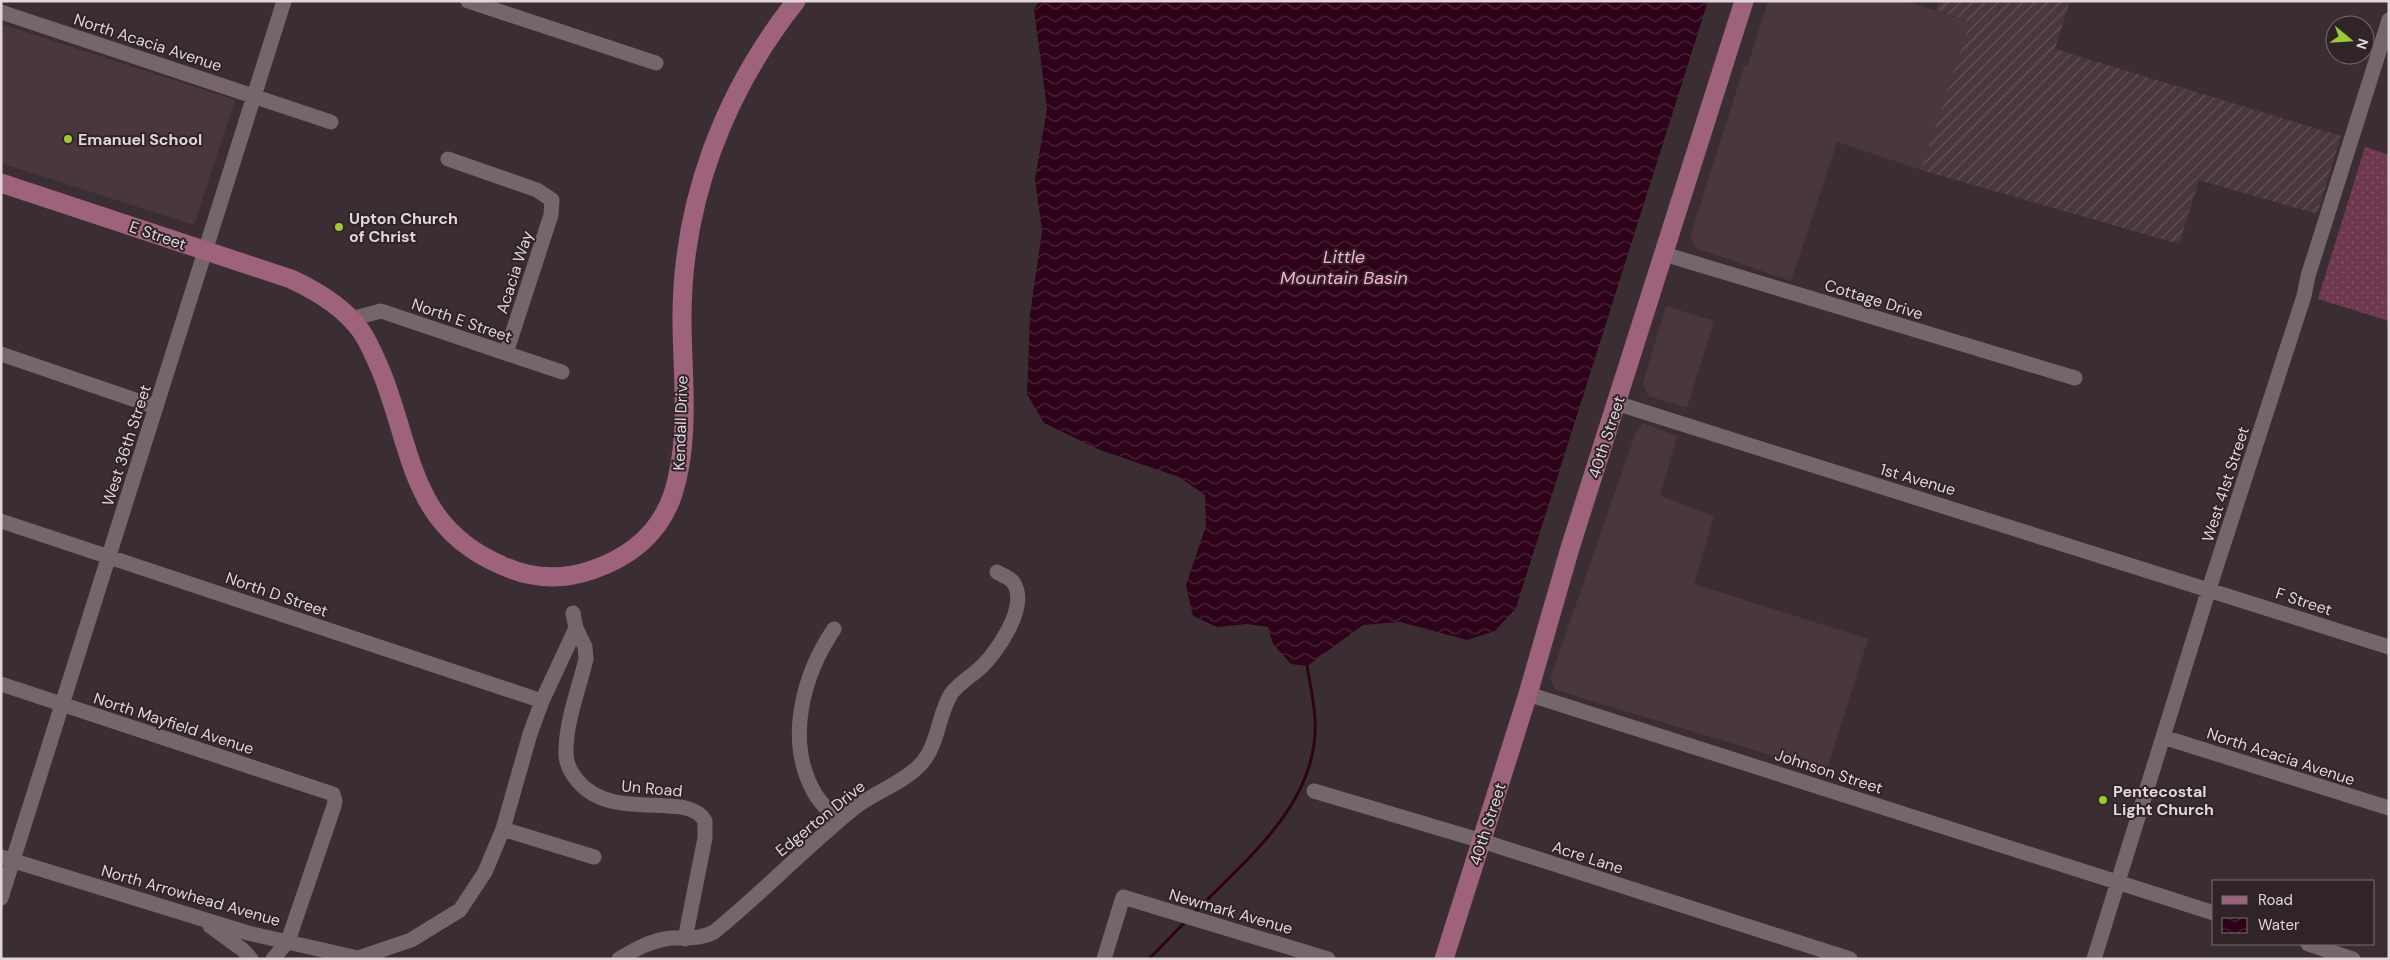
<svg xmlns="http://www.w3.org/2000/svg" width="2390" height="960" font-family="'DM Sans',sans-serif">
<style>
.built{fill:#4a363e}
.industrial{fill:url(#industrial-furrows)}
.grass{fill:url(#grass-dots)}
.water{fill:url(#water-waves)}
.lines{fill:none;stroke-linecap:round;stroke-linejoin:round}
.stream{stroke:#2e0219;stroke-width:3}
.minor{stroke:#75666c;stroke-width:15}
.major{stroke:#9e627d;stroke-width:19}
.poi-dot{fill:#9acb34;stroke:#312429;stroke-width:2}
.labels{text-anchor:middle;stroke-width:4;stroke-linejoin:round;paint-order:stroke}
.street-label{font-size:16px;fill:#dfd7da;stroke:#312429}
.poi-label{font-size:16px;font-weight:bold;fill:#dfd7da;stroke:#312429;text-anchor:start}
.water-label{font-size:18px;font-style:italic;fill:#feaecf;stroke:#312429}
</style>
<defs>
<pattern id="industrial-furrows" width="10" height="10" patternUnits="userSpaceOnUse" patternTransform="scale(1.25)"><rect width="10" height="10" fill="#4a363e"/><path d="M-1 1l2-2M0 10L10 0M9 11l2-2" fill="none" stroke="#645259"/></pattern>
<pattern id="grass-dots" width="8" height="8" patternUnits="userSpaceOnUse" patternTransform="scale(1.25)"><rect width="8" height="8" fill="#6f3851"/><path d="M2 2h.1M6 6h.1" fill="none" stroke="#835469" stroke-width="1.8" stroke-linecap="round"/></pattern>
<pattern id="water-waves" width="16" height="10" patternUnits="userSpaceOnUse" patternTransform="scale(1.25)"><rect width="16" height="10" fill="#2e0219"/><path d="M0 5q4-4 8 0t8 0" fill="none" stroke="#4c263a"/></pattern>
</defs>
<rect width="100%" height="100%" fill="#3b2e33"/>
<!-- built -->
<path class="built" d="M1768 1H1906L1970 22 1921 170 1837 142 1791 281 1696 248 1690 237 1744 67 1748 65Z
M1 24 235 100 194 225 1 163Z
M1666 306 1714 321 1687 408 1648 396 1643 383Z
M1643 423 1677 436 1660 496 1714 516 1694 584 1868 639 1826 772 1556 690 1550 679 1636 432Z"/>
<!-- industrial -->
<path class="industrial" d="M1939 1H2070L2055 49 2341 136 2317 214 2199 180 2179 244 1921 170 1970 22 1936 10Z"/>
<!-- grass -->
<path class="grass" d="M2365 147 2389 155V321L2318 299Z"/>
<!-- water -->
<path class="water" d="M1039 1H1708L1516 608 1495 631 1467 640 1400 622 1363 625 1307 666 1291 664 1273 644 1268 627 1247 624 1217 627 1193 616 1186 585 1206 526 1205 495 1179 477 1100 450 1044 423 1027 394 1030 315 1042 231 1035 179 1047 109 1034 9Z"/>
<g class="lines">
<!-- stream -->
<path class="stream" d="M1193 914C1245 860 1320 803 1315 719 1314 701 1310 683 1307 666
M1149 959 1187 920"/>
<!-- minor -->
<path class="minor" d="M468 1 656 63
M1 12 331 122
M448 159 537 190 552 200 551 215 506 353
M1664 254 2075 378
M351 319 381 311 562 372
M1 354 156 407
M1616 403 2389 647
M1 521 542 701
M576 628 585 647 586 659C579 688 567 719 566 748 565 761 569 770 577 780 612 824 687 789 705 821V838L685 939
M834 629C803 675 785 740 814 792 820 803 830 812 838 821
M1 684 333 794 335 801 334 806 288 941 273 959
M1528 694 2214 913
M2163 737 2389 808
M1314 791 1482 841 1850 959
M503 829 594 857
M1 857 248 933 358 958 411 940 460 910 485 872 503 829 530 734 542 701 576 628 573 613
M1 898 284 1
M210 926 243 950 251 959
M2308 944 2353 959
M619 959C634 950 648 942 665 939 683 936 697 941 714 932 762 893 805 848 853 809 874 792 900 785 919 766 939 746 937 717 951 694 958 684 970 677 979 669 996 654 1030 606 1013 582 1010 578 1002 575 997 572
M1104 959 1123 897 1328 959
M2094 959 2209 589 2304 296 2308 276 2389 20"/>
<!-- major -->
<path class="major" d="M1 183 291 279C317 291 344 307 361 331 370 344 375 358 381 371 413 450 410 526 501 565 531 579 560 581 592 570 630 557 660 533 673 494 691 438 682 375 682 318 682 202 724 92 796 1
M1444 959 1528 694 1570 548 1744 1"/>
</g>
<!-- markers -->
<g class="poi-dot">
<circle cx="68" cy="139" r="5"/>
<circle cx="339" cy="227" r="5"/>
<circle cx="2103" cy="800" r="5"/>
</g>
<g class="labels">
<!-- street labels -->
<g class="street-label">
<text transform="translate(148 42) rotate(18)" y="6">North Acacia Avenue</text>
<text transform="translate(158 235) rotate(19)" y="6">E Street</text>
<text transform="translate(514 272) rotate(-72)" y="6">Acacia Way</text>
<text transform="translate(1874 299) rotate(17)" y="6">Cottage Drive</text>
<text transform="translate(462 320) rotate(19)" y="6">North E Street</text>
<text transform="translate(680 423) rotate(-88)" y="6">Kendall Drive</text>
<text transform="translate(1606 437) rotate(-72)" y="6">40th Street</text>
<text transform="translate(126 445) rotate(-72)" y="6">West 36th Street</text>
<text transform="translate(1918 479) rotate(16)" y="6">1st Avenue</text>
<text transform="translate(2225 484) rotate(-72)" y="6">West 41st Street</text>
<text transform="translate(277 594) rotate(19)" y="6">North D Street</text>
<text transform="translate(2304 601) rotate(18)" y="6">F Street</text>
<text transform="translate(174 723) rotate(18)" y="6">North Mayfield Avenue</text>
<text transform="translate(2281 756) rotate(18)" y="6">North Acacia Avenue</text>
<text transform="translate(1829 771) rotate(18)" y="6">Johnson Street</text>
<text transform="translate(652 788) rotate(5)" y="6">Un Road</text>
<text transform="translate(820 818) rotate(-39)" y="6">Edgerton Drive</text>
<text transform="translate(1487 824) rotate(-72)" y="6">40th Street</text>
<text transform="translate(1588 857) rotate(18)" y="6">Acre Lane</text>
<text transform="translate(191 895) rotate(16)" y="6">North Arrowhead Avenue</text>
<text transform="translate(1231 911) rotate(16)" y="6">Newmark Avenue</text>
</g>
<!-- poi labels -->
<g class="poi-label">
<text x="78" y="145">Emanuel School</text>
<text x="349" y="224">Upton Church<tspan x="349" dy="18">of Christ</tspan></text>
<text x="2113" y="797">Pentecostal<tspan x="2113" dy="18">Light Church</tspan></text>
</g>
<!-- water labels -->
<g class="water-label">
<text x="1344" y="263">Little<tspan x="1344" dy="21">Mountain Basin</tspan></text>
</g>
</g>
<!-- border -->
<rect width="2390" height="960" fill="none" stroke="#dfd7da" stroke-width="5"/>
<!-- legend -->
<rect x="2212" y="880" width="162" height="65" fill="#312429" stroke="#776c70"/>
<rect x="2222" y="896" width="25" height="8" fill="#9e627d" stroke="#776c70"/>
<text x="2258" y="905" font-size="15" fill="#dfd7da">Road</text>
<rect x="2222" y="918" width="25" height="15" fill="url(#water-waves)" stroke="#776c70"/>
<text x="2258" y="930" font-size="15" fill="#dfd7da">Water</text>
<!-- north arrow -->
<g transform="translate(2350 40) rotate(108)"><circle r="24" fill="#312429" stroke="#776c70"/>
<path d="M0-4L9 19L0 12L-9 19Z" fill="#9acb34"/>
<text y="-8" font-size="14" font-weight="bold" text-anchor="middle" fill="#dfd7da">N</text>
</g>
</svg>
